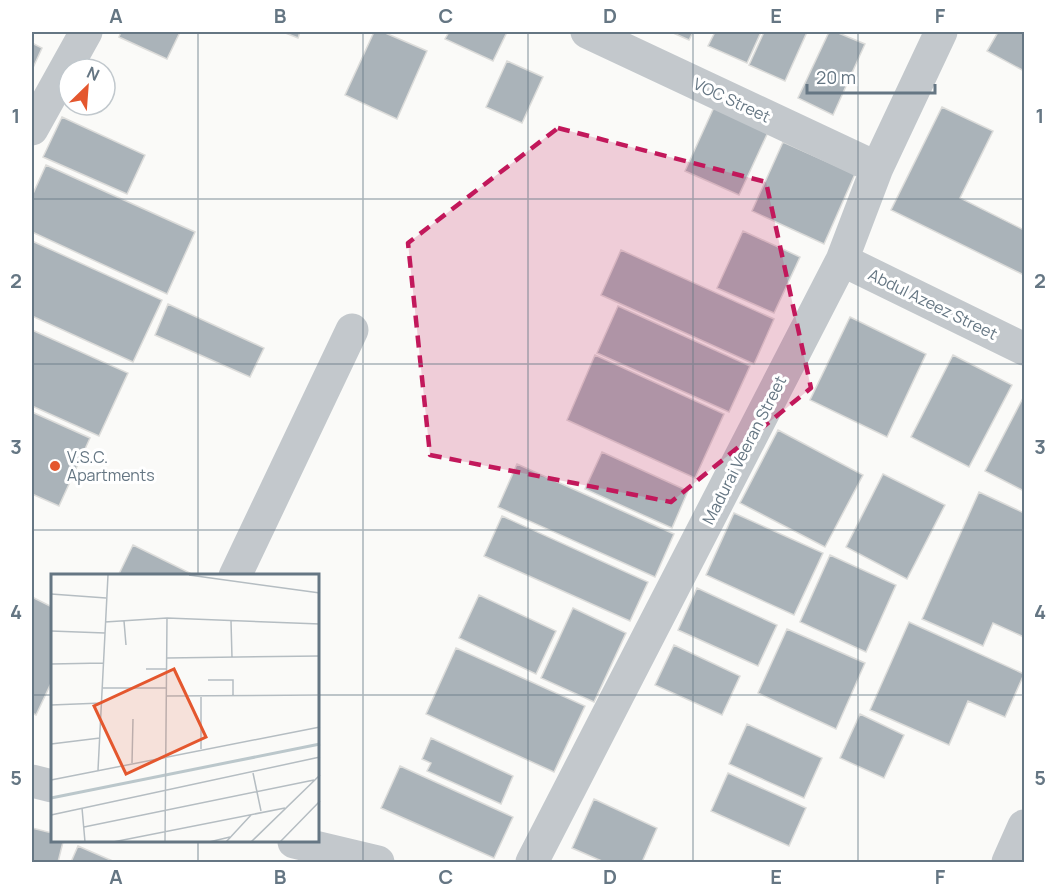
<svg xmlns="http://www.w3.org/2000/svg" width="1056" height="894" font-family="Manrope,sans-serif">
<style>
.building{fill:#aab3b9;stroke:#dcdcda;stroke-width:1.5}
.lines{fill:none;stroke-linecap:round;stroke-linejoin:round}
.minor{stroke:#c3c8cc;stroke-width:33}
.tertiary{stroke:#c3c8cc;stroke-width:33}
.marked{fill:#c2185b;fill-opacity:0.2;stroke:#c2185b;stroke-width:4.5;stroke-dasharray:12 8;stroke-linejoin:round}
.grid{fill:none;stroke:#657683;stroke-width:1.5;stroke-opacity:0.55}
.poi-dot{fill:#e4572e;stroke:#fff;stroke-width:2}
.labels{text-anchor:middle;stroke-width:6;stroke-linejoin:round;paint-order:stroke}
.street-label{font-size:16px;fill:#657683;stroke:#fff}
.poi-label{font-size:16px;fill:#657683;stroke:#fff;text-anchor:start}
.inset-river{fill:none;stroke:#bbc7cb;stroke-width:3}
.inset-road{fill:none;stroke:#b5bdc2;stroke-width:1.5}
.view{fill:#e4572e;fill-opacity:0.15;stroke:#e4572e;stroke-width:3}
.inset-edge{fill:none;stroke:#657683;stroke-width:3}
.neatline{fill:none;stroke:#657683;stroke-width:2}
.grid-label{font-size:20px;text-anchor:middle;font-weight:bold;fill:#657683}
</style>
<rect width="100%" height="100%" fill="#fafaf8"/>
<!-- building -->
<path class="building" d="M121 32H180L167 59 119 37Z
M283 32H300L298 38Z
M374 32H383L427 51 397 119 345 95Z
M449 32H507L493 61 445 39Z
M671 32H693L689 40Z
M715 32H761L747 63 708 46Z
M764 32H807L785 81 749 65Z
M829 32H836L865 44 833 115 798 98Z
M998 32H1024V71L987 51Z
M32 43 42 48 32 70Z
M507 61 543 77 522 123 486 107Z
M715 105 769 130 739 195 685 171Z
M942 107 993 131 960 198 1024 230V275L891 210Z
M62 117 145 155 127 194 43 157Z
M783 142 855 174 824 244 752 211Z
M46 165 195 232 167 294 32 232V196Z
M743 231 800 257 774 313 717 288Z
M32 241 162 300 133 362 32 316Z
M621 250 774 319 754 364 601 295Z
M168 304 264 348 250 377 155 335Z
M618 306 750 366 729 412 597 353Z
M850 317 926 354 887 437 810 400Z
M32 330 128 373 99 436 32 406Z
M595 355 724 414 695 478 567 420Z
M953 355 1012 385 969 467 911 437Z
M1023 398H1024V491L985 471Z
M32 412 90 438 59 506 32 494Z
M778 430 863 475 825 547 740 503Z
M602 452 688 491 672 528 585 489Z
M517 464 674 534 655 577 498 507Z
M883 474 945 505 907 579 846 547Z
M979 492 1024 513V637L993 623 983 646 922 619Z
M734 513 823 553 794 615 706 575Z
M502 516 648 582 630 621 484 556Z
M133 545 192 574 191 576H118Z
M830 555 896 585 866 652 800 622Z
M697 588 777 625 758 666 678 630Z
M479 595 556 631 536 674 459 638Z
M32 597 52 607V681L36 715 32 713Z
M573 608 626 633 594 702 541 678Z
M909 622 1024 674 1005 717 968 701 949 745 870 710Z
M787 629 865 663 836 729 758 693Z
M674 645 740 676 722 715 655 685Z
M456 648 585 706 554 772 426 714Z
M860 714 904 735 884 778 840 758Z
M747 724 822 758 804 798 729 764Z
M431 738 513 776 501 804 427 771 431 763 422 759Z
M400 766 513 817 494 858 381 808Z
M728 773 806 808 789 846 711 811Z
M594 799 657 828 642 862H604L572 848Z
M32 828 52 833V842H63L58 862H32Z
M78 846 115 862H71Z"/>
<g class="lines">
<!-- minor -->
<path class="minor" d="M587 32 877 168
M842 260 1024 349
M235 576 352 330
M532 862 842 260 877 168 941 32
M1008 862 1024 826"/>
<!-- tertiary -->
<path class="tertiary" d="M32 129 86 32
M32 781 52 786
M294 842 378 862"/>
</g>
<!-- marked area -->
<path class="marked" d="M558 128 766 182 811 388 671 502 430 455 408 243Z"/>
<!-- grid -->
<path class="grid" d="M198 32V576M363 32V862M528 32V862M693 32V862M858 32V862M32 199H1024M32 364H1024M32 530H1024M32 695H52M318 695H1024M198 842V862"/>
<!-- markers -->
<circle class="poi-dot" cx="55" cy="466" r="6"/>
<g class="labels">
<!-- street labels -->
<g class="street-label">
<text transform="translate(732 100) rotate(25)" y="6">VOC Street</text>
<text transform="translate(933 304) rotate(26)" y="6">Abdul Azeez Street</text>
<text transform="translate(744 450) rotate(-63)" y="6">Madurai Veeran Street</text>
</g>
<!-- poi labels -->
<g class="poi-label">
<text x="67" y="463">V.S.C.<tspan x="67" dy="18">Apartments</tspan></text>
</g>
</g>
<!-- overview -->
<g transform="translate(51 574)">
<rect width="268" height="268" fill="#fafaf8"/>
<path class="inset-river" d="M0 224 269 170"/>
<path class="inset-road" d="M138 1 269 19M0 20 55 24M73 47 75 71M180 47 181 84M54 48 116 44 269 50M0 57 54 59M116 84 269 82M0 90 53 89M95 95H116M157 106H182V122M52 114H116M116 122 269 121M150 123V175M0 131 51 129M0 170 49 164M81 189 82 145M47 196 57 1M202 199 210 237M0 206 269 153M31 234 34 268M0 241 269 183M33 253 263 206M62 268 234 234M114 268 116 44M158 268 179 263M175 268 200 241M200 268 269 201M229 268 269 227"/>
<path class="view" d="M123 95 155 163 75 200 43 132Z"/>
<rect width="268" height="268" class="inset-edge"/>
</g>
<!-- border -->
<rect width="1056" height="894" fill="none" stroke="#ffffff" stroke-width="66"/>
<!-- north arrow -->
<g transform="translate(87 87) rotate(25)"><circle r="28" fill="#ffffff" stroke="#c1c8cd" stroke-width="1.5"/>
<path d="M0-4.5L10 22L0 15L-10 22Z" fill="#e4572e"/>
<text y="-9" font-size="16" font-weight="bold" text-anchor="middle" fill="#657683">N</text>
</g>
<!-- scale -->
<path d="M807 84v9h128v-9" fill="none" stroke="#657683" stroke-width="3"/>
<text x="816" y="84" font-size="18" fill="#657683" stroke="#ffffff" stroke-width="4.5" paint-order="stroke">20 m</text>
<rect x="33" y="33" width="990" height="828" class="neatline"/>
<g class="grid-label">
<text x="116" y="23">A</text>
<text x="280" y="23">B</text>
<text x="446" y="23">C</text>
<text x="610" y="23">D</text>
<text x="776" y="23">E</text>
<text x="940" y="23">F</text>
<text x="16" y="123">1</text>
<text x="1040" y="123">1</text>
<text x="16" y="288">2</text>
<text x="1040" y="288">2</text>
<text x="16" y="454">3</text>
<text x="1040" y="454">3</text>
<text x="16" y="619">4</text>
<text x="1040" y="619">4</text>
<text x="16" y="785">5</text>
<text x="1040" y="785">5</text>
<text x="116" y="884">A</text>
<text x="280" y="884">B</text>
<text x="446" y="884">C</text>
<text x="610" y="884">D</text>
<text x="776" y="884">E</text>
<text x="940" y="884">F</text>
</g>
</svg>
